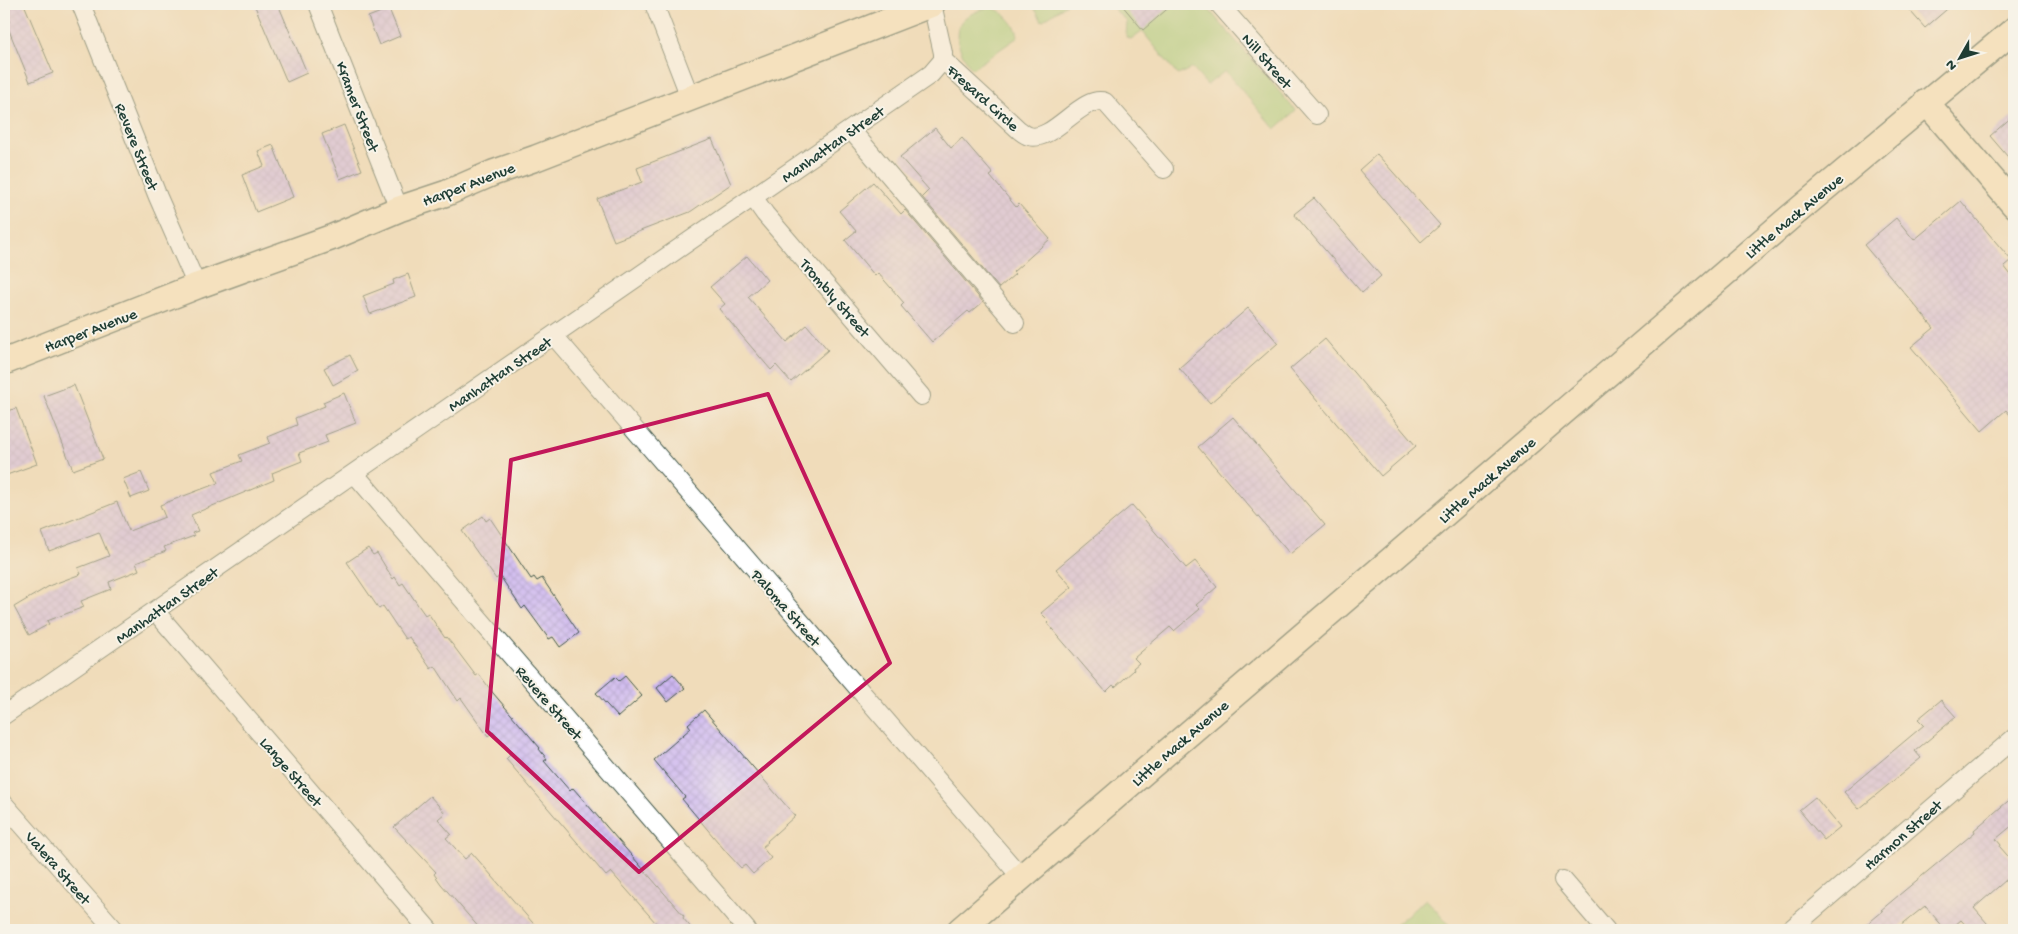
<svg xmlns="http://www.w3.org/2000/svg" width="2018" height="934" font-family="'Gochi Hand',sans-serif">
<style>
.green{fill:#a1ce7c;stroke:#608658}
.building{fill:url(#building-cross-hatch)}
.lines{fill:none;stroke-linecap:round;stroke-linejoin:round}
.street-casing{stroke:#3e5548;stroke-width:20}
.secondary-casing{stroke:#3e5548;stroke-width:28}
.street{stroke:#fff;stroke-width:18}
.secondary{stroke:#fae7c3;stroke-width:25}
.marked{fill:none;stroke:#c2185b;stroke-width:4;stroke-linejoin:round}
.labels{text-anchor:middle;stroke-width:4;stroke-linejoin:round;paint-order:stroke}
.street-label{font-size:16px;fill:#1f3d34;stroke:#f7f3e8}
</style>
<defs>
<pattern id="building-cross-hatch" width="8" height="8" patternUnits="userSpaceOnUse" patternTransform="scale(1.25)"><rect width="8" height="8" fill="#ceb7f0"/><path d="M0 0l8 8M0 8l8-8" fill="none" stroke="#b09ece"/></pattern>
</defs>
<rect width="100%" height="100%" fill="#f7f3e8"/>
<filter id="ink" filterUnits="userSpaceOnUse"><feTurbulence type="fractalNoise" baseFrequency=".02" numOctaves="2"/><feDisplacementMap in="SourceGraphic" scale="10" xChannelSelector="R" yChannelSelector="G"/><feConvolveMatrix kernelMatrix="1 2 1 2 8 2 1 2 1" color-interpolation-filters="sRGB"/></filter>
<filter id="wash" filterUnits="userSpaceOnUse"><feTurbulence type="fractalNoise" baseFrequency=".0096" numOctaves="4" result="noise"/><feDisplacementMap in="SourceGraphic" scale="20" xChannelSelector="R" yChannelSelector="G"/><feGaussianBlur stdDeviation="1.12" result="paint"/><feColorMatrix in="noise" values="0 0 0 0 0 0 0 0 0 0 0 0 0 0 0 0 0 1.4 0 .05"/><feComposite in="paint" operator="in"/></filter>
<g filter="url(#wash)">
<rect width="100%" height="100%" fill="#f0dcba"/>
<!-- green -->
<path class="green" d="M1032 4H1067L1042 21Z
M1109 4H1204L1296 111 1275 129 1225 71 1207 85 1192 68 1178 75 1142 31 1131 39 1127 38 1126 36 1127 22Z
M989 7C1002 9 1017 24 1018 37L972 69C963 57 951 37 961 22 966 14 980 11 989 7Z
M1426 899 1453 930H1389Z"/>
<g id="blocks">
<!-- building -->
<path class="building" d="M4 4H24L53 73 30 82 6 23 10 21Z
M254 4H278L307 73 287 82Z
M1121 4H1173L1143 30Z
M1904 4H1953L1925 28Z
M389 9 400 36 379 45 368 17Z
M2014 115V164L1990 136Z
M344 125 362 170 340 179 322 134Z
M935 128 951 148 962 138 993 174 990 176 1016 207 1019 204 1050 239 1013 272 1015 274 999 288 922 197 929 190 900 157Z
M712 139 731 184 690 212 614 241 597 199 642 182 637 168Z
M273 145 293 197 256 212 242 175 264 166 258 151Z
M1377 154 1440 225 1421 242 1359 170Z
M873 182 901 214 905 210 983 302 970 313 968 311 932 342 901 306 904 303 878 273 875 276 845 240 856 231 839 211Z
M1314 198 1381 276 1362 293 1294 214Z
M1961 201 2011 260 2004 266 2014 279V420L2006 410 1982 431 1911 347 1934 328 1864 245 1896 218 1914 240Z
M747 256 767 280 748 297 787 342 807 325 828 350 791 382 776 365 771 370 719 309 725 304 710 287Z
M408 274 416 297 370 314 363 296 394 284 393 280Z
M1248 308 1278 343 1210 403 1179 368Z
M1325 339 1416 446 1381 476 1290 369Z
M350 355 358 371 333 385 324 368Z
M74 385 103 459 73 470 44 396Z
M344 393 356 423 325 435 328 442 299 453 302 461 272 473 274 480 191 515 198 531 192 533 194 536 164 547 166 551 136 563 139 570 109 582 111 589 81 601 84 607 47 621 49 624 29 635 14 607 51 585 81 574 78 568 109 556 99 532 49 551 42 532 117 502 129 531 165 517 160 505 218 483 213 472 242 461 239 455 270 443 268 437 297 425 295 418 325 406 323 402Z
M16 408 37 464 4 476V413Z
M1233 417 1325 525 1290 554 1198 447Z
M141 472 149 491 131 498 123 479Z
M1132 505 1186 568 1195 561 1217 587 1196 605 1200 609 1174 631 1170 627 1134 658 1139 663 1133 668 1134 670 1115 687 1113 685 1106 692 1047 623 1049 621 1041 613 1072 587 1056 569Z
M483 516 486 521 490 518 531 579 534 577 537 581 542 578 579 633 560 647 553 637 549 639 525 606 522 609 500 576 496 579 462 531Z
M368 548 373 555 377 553 393 579 395 577 400 585 403 583 420 608 425 615 428 613 445 638 446 637 452 644 476 676 479 674 493 693 540 748 539 749 547 759 544 761 570 791 573 788 684 916 683 918 693 930H647L656 923 611 872 606 876 506 759 511 754 493 732 488 736 461 698 458 701 435 666 431 669 409 637 405 639 383 606 379 609 347 562Z
M673 674 685 688 668 702 657 688Z
M625 676 642 696 618 717 596 693 615 677 619 681Z
M1941 700 1956 717 1915 751 1921 758 1859 809 1844 792 1924 725 1918 719Z
M704 710 795 816 767 841 768 842 762 847 771 858 753 874 745 865 741 868 728 854 682 799 685 797 654 760 691 728 688 724Z
M430 796 445 813 438 819 451 834 446 838 465 859 472 853 539 930H481L441 884 434 874 436 872 394 827Z
M2014 796V824L1996 839 2001 845 2000 847 2014 863V873L1974 908 1993 930H1970L1961 920 1949 930H1946L1925 906 1895 930H1860L1883 911 1881 910 1975 832 1974 830Z
M1815 797 1840 827 1824 840 1799 810Z"/>
</g>
</g>
<g filter="url(#ink)">
<use href="#blocks" fill-opacity="0" stroke="#3e5548" stroke-width="1"/>
<g class="lines">
<!-- street casing -->
<g class="street-casing">
<path id="street" d="M81 4 158 197 197 286
M318 4 399 209
M654 4 690 97
M1219 4 1317 115
M943 60 1019 130C1022 132 1025 135 1029 136 1053 143 1082 94 1105 102L1164 169
M851 130 1015 323
M753 197 765 214 921 396
M554 336 1021 877
M354 473 747 930
M155 611 429 930
M4 715C313 502 622 289 931 74L943 60V53L932 4
M4 804 115 930
M1563 880 1606 930
M1790 930 2014 738"/>
</g>
<!-- secondary casing -->
<g class="secondary-casing">
<path id="secondary" d="M1926 102 2014 205
M4 362 197 286 333 237 399 209 447 193 493 173 536 158 932 4
M960 930 1788 219 2014 30"/>
</g>
<!-- street -->
<use href="#street" class="street"/>
<!-- secondary -->
<use href="#secondary" class="secondary"/>
</g>
</g>
<!-- marked area -->
<path d="M0 0H2018V934H0ZM768 394 890 663 639 872 487 731 511 460Z" fill="#f0dcba" fill-opacity=".55" fill-rule="evenodd"/>
<path class="marked" d="M768 394 890 663 639 872 487 731 511 460Z"/>
<g class="labels">
<!-- street labels -->
<g class="street-label">
<text transform="translate(1268 60) rotate(49)" y="6">Nill Street</text>
<text transform="translate(984 97) rotate(42)" y="6">Fresard Circle</text>
<text transform="translate(359 106) rotate(69)" y="6">Kramer Street</text>
<text transform="translate(832 143) rotate(-35)" y="6">Manhattan Street</text>
<text transform="translate(138 146) rotate(68)" y="6">Revere Street</text>
<text transform="translate(468 183) rotate(-21)" y="6">Harper Avenue</text>
<text transform="translate(1793 215) rotate(-40)" y="6">Little Mack Avenue</text>
<text transform="translate(836 297) rotate(49)" y="6">Trombly Street</text>
<text transform="translate(90 329) rotate(-21)" y="6">Harper Avenue</text>
<text transform="translate(499 373) rotate(-34)" y="6">Manhattan Street</text>
<text transform="translate(1486 479) rotate(-41)" y="6">Little Mack Avenue</text>
<text transform="translate(166 604) rotate(-35)" y="6">Manhattan Street</text>
<text transform="translate(787 607) rotate(49)" y="6">Paloma Street</text>
<text transform="translate(550 702) rotate(49)" y="6">Revere Street</text>
<text transform="translate(1179 742) rotate(-41)" y="6">Little Mack Avenue</text>
<text transform="translate(292 771) rotate(49)" y="6">Lange Street</text>
<text transform="translate(1902 834) rotate(-41)" y="6">Harmon Street</text>
<text transform="translate(59 867) rotate(49)" y="6">Valera Street</text>
</g>
</g>
<!-- margin -->
<rect width="2018" height="934" fill="none" stroke="#f7f3e8" stroke-width="20"/>
<!-- north arrow -->
<g transform="translate(1960 58) rotate(231)" stroke="#f7f3e8" stroke-width="4" paint-order="stroke">
<path d="M0-4L9 19L0 12L-9 19Z" fill="#1f3d34"/>
<text y="-8" font-size="14" font-weight="bold" text-anchor="middle" fill="#1f3d34">N</text>
</g>
</svg>
